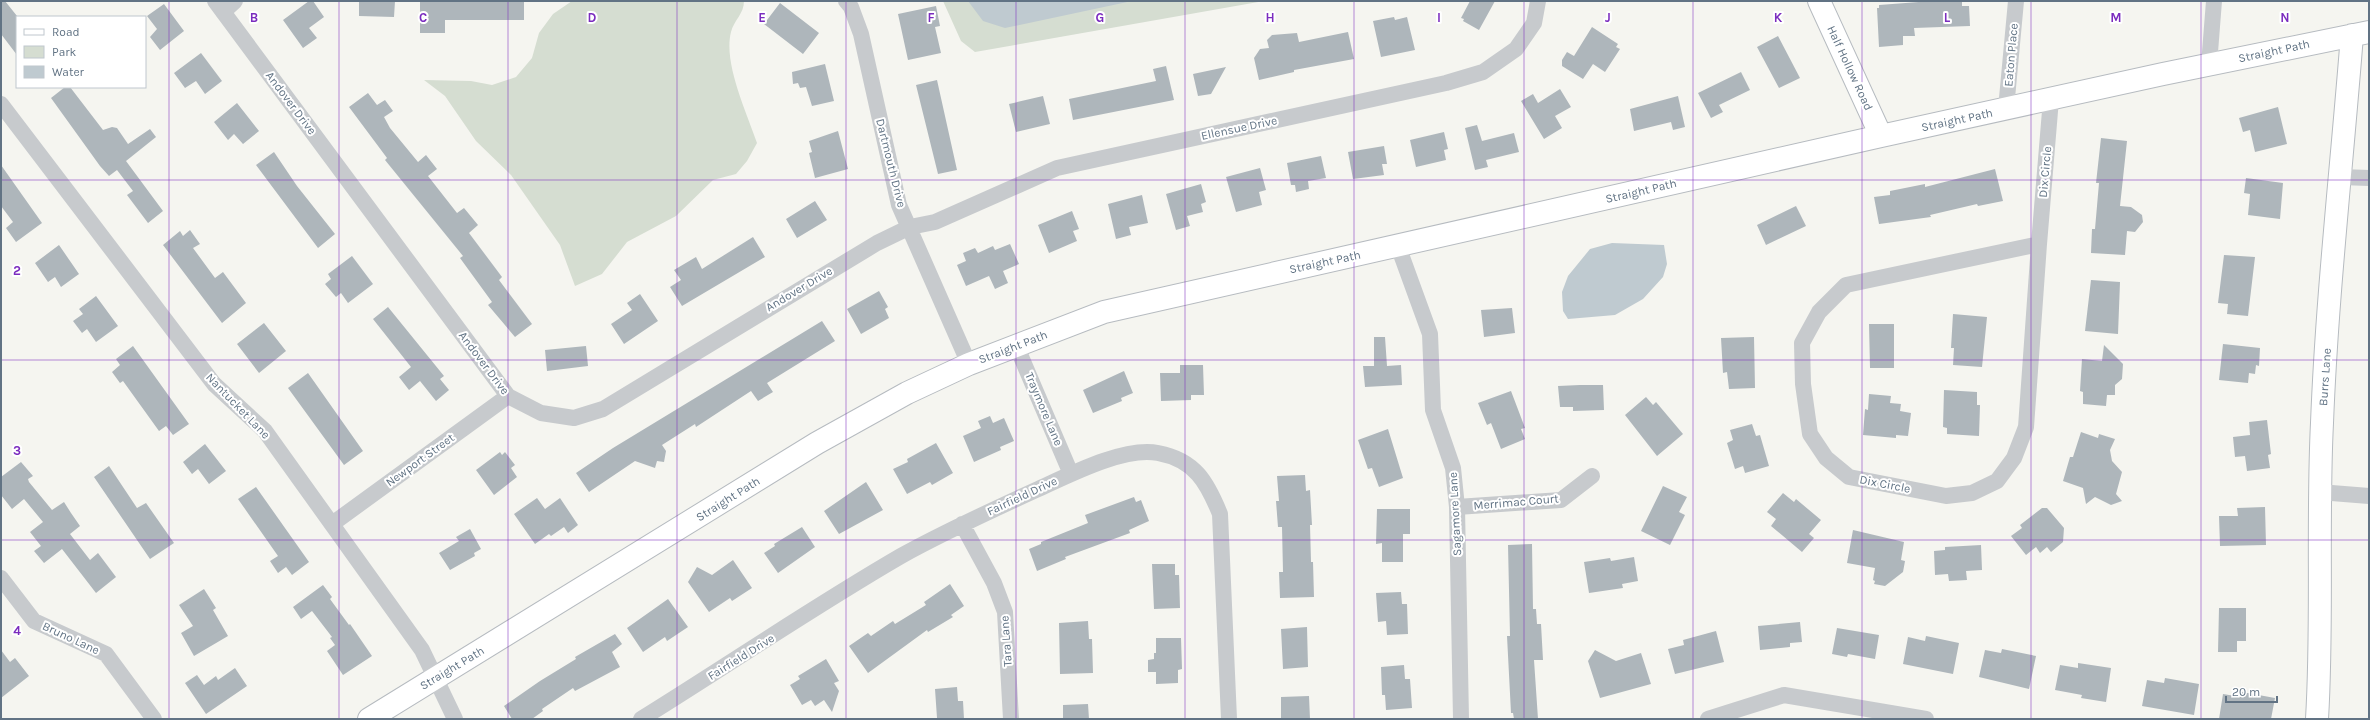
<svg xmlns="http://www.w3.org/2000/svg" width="2370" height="720" font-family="Karla,sans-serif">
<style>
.green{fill:#d5ddd1}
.water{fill:#bfcad0}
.building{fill:#aeb6bb}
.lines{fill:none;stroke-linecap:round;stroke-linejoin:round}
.secondary-casing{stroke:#b6bbc0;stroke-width:24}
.street{stroke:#c7cacd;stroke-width:16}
.secondary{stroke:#fff;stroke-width:22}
.grid{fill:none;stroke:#7b2cbf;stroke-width:1;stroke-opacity:0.55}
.labels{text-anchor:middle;stroke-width:4;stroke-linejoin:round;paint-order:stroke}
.street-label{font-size:12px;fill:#617384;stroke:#fff}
.grid-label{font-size:13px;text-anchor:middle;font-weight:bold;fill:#7b2cbf;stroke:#fff;stroke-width:4;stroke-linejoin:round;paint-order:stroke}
</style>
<rect width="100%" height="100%" fill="#f5f5f0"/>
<!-- green -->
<path class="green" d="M572 1H744C744 14 734 20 731 32 723 63 747 113 757 143L747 161 736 174 713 180 676 216 627 242 602 274 575 286 560 245 511 175 476 141 445 96 424 80 471 81 492 85 516 77 532 58 539 33 553 14Z
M943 1H1264L975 52 961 41Z"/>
<!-- water -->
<path class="water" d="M968 1H1132L1005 28 983 21Z
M1612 243 1664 245 1667 264 1663 277 1643 299 1615 315 1568 319 1563 311 1562 292 1568 276 1590 249Z"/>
<!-- building -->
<path class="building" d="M1 1H5L17 16V55L1 34Z
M309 1H313L324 17 309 28 317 38 303 48 283 20Z
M359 1H395L394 17 359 16Z
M420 1H524V20H445V33H420Z
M1470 1H1495L1479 30 1463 21 1464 19 1461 18Z
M1932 1H1962V6H1969L1970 26 1914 28 1915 36H1903V45L1879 47 1877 8H1879V5Z
M780 3 819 33 803 54 764 24Z
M164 4 184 31 160 50 150 37 157 29 147 16Z
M936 6 940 26 935 27 941 53 908 60 898 14Z
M1394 17 1395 20 1407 17 1415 50 1381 57 1373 21Z
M1592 27 1618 44 1616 47 1620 49 1605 72 1593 64 1583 79 1562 66V60L1567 52 1574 56Z
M1348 32 1354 59 1294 70V72L1259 80 1254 58 1260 49 1269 48 1267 40 1272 35 1297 33 1299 42Z
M1778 36 1800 78 1779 88 1757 47Z
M201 53 222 81 205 94 196 81 185 88 174 73Z
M825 64 834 101 812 106 806 87 800 88 798 83 793 84 792 72Z
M1166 66 1174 100 1073 120 1069 99 1156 81 1153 69Z
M1226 67 1211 94 1198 96 1193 74Z
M1741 72 1750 90 1719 105 1723 112 1711 118 1698 93Z
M937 80 957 170 938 174 916 85Z
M65 87H70L103 130 112 127 117 128 128 144 150 129 156 137 126 161 163 211 148 223 127 195 133 191 117 170 109 176 100 166 51 98Z
M1560 89 1571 107 1555 116 1562 128 1544 139 1521 101 1533 94 1538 103Z
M368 93 377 105 385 100 393 111 384 117 390 128 418 162 426 155 437 169 428 176 457 213 464 208 478 225 469 233 502 277 499 280 532 324 515 337 488 305 492 302 460 258 463 256 385 160 387 158 349 107Z
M1043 96 1050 124 1016 132 1009 104Z
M1678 96 1685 127 1673 130 1671 122 1634 131 1630 109Z
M237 103 259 131 243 144 234 134 228 140 214 122Z
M2278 107 2287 144 2255 152 2250 130 2243 132 2239 118Z
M1477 125 1482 141 1514 133 1519 152 1486 160 1488 167 1475 170 1465 128Z
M838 131 848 169 815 178 809 153 812 152 809 141Z
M1444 132 1448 149 1444 150 1446 160 1416 167 1410 140Z
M2101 138 2127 141 2120 206 2131 207 2142 215 2143 222 2135 232 2127 231 2125 255 2091 253 2092 229H2095L2099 183H2096Z
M1384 146 1387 164H1382L1384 175 1353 179 1348 152Z
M274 152 297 186 335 234 318 248 256 165Z
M1321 156 1326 178 1308 181 1309 189 1296 192 1295 185H1291L1287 163Z
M1 165 42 223 16 242 6 228 13 222 1 206Z
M1260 168 1266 190 1259 192 1262 205 1236 212 1226 177Z
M1995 169 2003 201 1978 206 1977 204 1930 215 1931 217 1879 224 1874 197 1890 195V191L1925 184V187Z
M2246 178 2283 183 2280 219 2248 215 2250 194 2244 193Z
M1201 184 1206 202 1201 204 1203 212 1187 216 1190 226 1176 230 1166 194Z
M1142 195 1148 223 1129 227 1131 235 1116 239 1108 204Z
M815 201 827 220 797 238 786 219Z
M1796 206 1806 226 1766 245 1757 225Z
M1072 211 1079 229 1073 231 1077 241 1049 253 1038 225Z
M190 230 200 244 193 248 215 278 223 272 246 303 222 323 163 245 180 231 183 236Z
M753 237 765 257 682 306 670 287 681 280 674 270 696 257 702 269Z
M1010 244 1019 264 1003 271 1008 283 995 289 989 276 966 286 957 265 966 261 963 253 975 248 978 253 993 246 995 250Z
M59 245 79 274 61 287 55 277 48 282 35 263Z
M2224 255 2255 257 2248 316 2227 314 2228 304 2218 303Z
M352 256 373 284 348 303 341 293 336 297 325 284 331 279 328 274Z
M2091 280 2120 282 2118 334 2085 331Z
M879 291 888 307 885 309 889 318 861 334 847 309Z
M640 294 658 321 624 344 611 324 632 310 627 303Z
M96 296 118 326 96 342 87 329 82 333 73 321 83 314 79 309Z
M388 307 444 376 440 379 449 390 436 401 420 381 409 390 399 377 411 367 373 319Z
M1512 308 1515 333 1484 337 1481 310Z
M1953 314 1987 317 1982 367 1953 365 1954 348H1951Z
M822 321 835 341 767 383 773 392 758 401 751 391 696 427 695 424 662 445 666 451 664 462 657 461 655 468 635 461 589 492 576 473 613 448Z
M264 323 286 351 259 373 237 344Z
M1869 324H1894V368H1870Z
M1374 337H1385L1387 366 1401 365 1402 385 1365 387 1363 366H1374Z
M1754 337 1755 388 1729 389 1727 372 1723 373 1721 338Z
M2223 344 2260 348 2259 366 2256 365 2255 374 2249 373 2248 383 2219 380Z
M2104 345 2123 364 2122 379 2115 385V395H2107L2106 406 2083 404V392L2080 391 2082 359 2102 361Z
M133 346 189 424 173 435 166 426 159 431 123 381 120 383 112 372 120 365 116 359Z
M586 346 588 366 547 371 545 350Z
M1180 365H1203L1204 395H1191V400L1161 401 1160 373H1180Z
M1124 371 1133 393 1121 398 1122 401 1093 413 1083 390Z
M308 373 363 451 344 465 288 388Z
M1580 385H1603L1604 410 1573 411V407H1560L1558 386Z
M1944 390 1977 392V405H1980L1979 436 1947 434V428L1943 427Z
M1511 391 1525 428 1521 429 1525 439 1501 449 1491 423 1487 425 1478 403Z
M1869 394 1891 396 1890 403 1901 404 1900 411 1911 413 1908 436 1896 435V438L1863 435 1865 409 1868 410Z
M1646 397 1653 405 1656 402 1683 434 1657 456 1625 415Z
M990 416 993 423 1004 418 1014 441 1000 447 1001 450 974 462 963 436 981 428 978 421Z
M2267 420 2271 454 2268 455 2270 468 2247 471 2245 456 2235 457 2233 437 2250 435 2249 422Z
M1752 424 1756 436 1760 435 1769 466 1745 473 1743 466 1735 469 1727 443 1733 440 1730 430Z
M1388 429 1403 478 1379 487 1372 468 1368 469 1358 440Z
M2081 432 2098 438 2099 434 2115 439 2110 450 2112 461 2122 472 2116 494 2122 501 2111 505 2095 497 2086 504 2083 488 2063 481 2070 457H2073Z
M936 443 953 473 932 485 930 482 907 494 893 469 908 462 907 459Z
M205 444 226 471 209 484 198 469 192 474 183 462Z
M500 452 502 455 505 452 515 465 511 468 517 477 494 495 476 470Z
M21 462 33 476 28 479 29 482 52 510 64 502 71 513 80 526 70 534 90 560 98 553 116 577 96 593 62 549 44 563 34 551 41 546 30 532 43 522 24 499 12 509 1 495V477Z
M109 466 137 508 146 503 174 543 150 559 94 477Z
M1305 475 1306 491 1310 490 1312 525H1310L1311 562H1313L1314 597 1280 598 1279 572H1283L1282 527H1278L1276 501H1279L1277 476Z
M866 482 883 510 839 534 824 511Z
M1663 486 1687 497 1679 512 1685 515 1670 545 1641 531Z
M256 487 309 562 292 575 286 567 278 573 270 561 278 556 238 499Z
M1783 493 1794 502 1796 499 1821 520 1809 534 1814 538 1802 552 1771 526 1776 519 1767 512Z
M1134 497 1136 502 1141 500 1149 521 1129 530 1130 533 1065 557 1066 559 1037 571 1029 549 1041 544V542L1088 523 1085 515Z
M537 498 545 509 560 498 578 525 568 533 564 527 551 536 549 534 535 544 514 514Z
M2265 507 2266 545 2220 546 2219 516H2238L2237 508Z
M2042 508H2047L2064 528 2063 542 2051 552 2047 547 2040 553 2036 547 2026 555 2011 536 2022 528 2020 525Z
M1377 509H1410V534H1403V562H1382V543L1376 544Z
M802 527 815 547 778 573 764 553 775 546 774 544Z
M470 529 481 549 474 553 475 556 450 570 439 553 459 541 456 537Z
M1853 530 1904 542 1901 560 1905 561 1903 572 1885 586 1874 584 1875 581 1873 580 1875 568 1847 563Z
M1532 544 1533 609H1536L1537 624H1541L1543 660H1534L1538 719H1514L1513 713H1511L1507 636H1510L1508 545Z
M1981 545 1982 570 1966 571 1967 580 1949 581 1948 574 1935 575 1934 551 1945 550V547Z
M1634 557 1638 581 1622 584 1623 588 1589 593 1584 562 1610 558 1611 561Z
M733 560 752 588 732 601 730 598 709 612 688 582 697 567 712 575Z
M1152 564H1175V575H1179L1180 608 1154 609Z
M950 584 964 606 951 615 953 617 928 632 927 630 868 673 849 646 868 633 871 636 893 621 895 624 926 605 924 602Z
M323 585 332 597 330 599 349 625 350 624 372 656 343 675 327 651 335 645 330 638 332 637 312 611 301 619 293 607Z
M204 589 216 608 213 610 228 636 194 656 181 633 193 626 179 605Z
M1401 592 1402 604H1407L1408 634 1387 635 1386 621 1378 622 1376 593Z
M668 599 688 627 667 641 665 637 643 652 627 628Z
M2219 608H2246V641H2237V652H2218Z
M1088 621 1089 639H1092L1093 673 1060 674 1059 623Z
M1800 622 1802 642 1790 643V647L1760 650 1758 626Z
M1307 627 1308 667 1283 669 1281 629Z
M1837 628 1879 635 1875 659 1848 654 1847 657 1832 654Z
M1716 631 1724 662 1675 674 1668 649 1684 645 1683 640Z
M615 634 622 644 612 652 620 667 575 691 573 688 542 709 543 711 532 719H512L504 706 540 681 576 659 575 657Z
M1926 636 1959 643 1953 674 1903 664 1908 637 1925 641Z
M1156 638H1181L1182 669 1178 670V683L1156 684V672H1148V660L1154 659V653H1156Z
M2002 649 2036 656 2029 689 1979 677 1985 650 2001 653Z
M1 650 10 662 15 658 29 676 1 698Z
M1595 650 1616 661 1641 653 1651 684 1600 698 1588 661Z
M826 659 839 681 834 683 839 691 832 712 824 700 815 706 811 700 802 705 790 685 800 679 798 676Z
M2078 663 2111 668 2106 702 2081 698 2082 695 2055 690 2060 665 2078 668Z
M1404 665 1405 679H1410L1412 708 1386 710 1385 695H1382L1381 667Z
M235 668 247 686 206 714 185 683 197 675 204 685 216 676 218 680Z
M2165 678 2199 684 2194 715 2142 706 2147 680 2164 683Z
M957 687 958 701H963L964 719 937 718 935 689Z
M2242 692 2275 698 2271 719H2219L2223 694 2241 697Z
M1309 696 1310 719H1281V697Z
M1088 704 1089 719H1063V705Z"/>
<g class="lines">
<!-- secondary casing -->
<g class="secondary-casing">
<path id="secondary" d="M1819 1 1881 136
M369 719 817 443 907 393 969 364 1104 312 1881 136 2163 74 2369 32
M2317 719C2323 621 2317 522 2322 423 2327 294 2342 164 2352 35"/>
</g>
<!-- street -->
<path class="street" d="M215 1 508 396 541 413 574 418 603 409 877 243 910 227 935 222 1057 168 1446 83 1483 72 1516 49 1534 23 1538 1
M846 1 851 7 861 34 899 205 969 364
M223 12 235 1
M2209 65 2214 1
M1 104 214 384 265 431 422 650 455 719
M2006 109 2016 1
M2341 177 2369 178
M2039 244 2026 427 2014 458 1997 481 1972 493 1946 496 1849 477 1826 458 1810 434 1803 384 1802 343 1819 312 1846 285Z
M2039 244 2051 99
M1398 246 1430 334 1433 410 1453 468 1457 507 1461 719
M1016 345 1071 474
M2319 492 2369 496
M1457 507 1561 500 1592 476
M332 524 508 396
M962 524 994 583 1005 612 1011 719
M1 578 34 621 106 654 154 719
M641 719C728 665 813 607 901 556 944 532 990 511 1036 490 1067 476 1124 446 1158 453 1195 460 1207 482 1220 514L1229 719
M1708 719 1784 695 1926 719"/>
<!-- secondary -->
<use href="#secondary" class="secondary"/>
</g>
<!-- grid -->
<path class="grid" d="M169 1V719M339 1V719M508 1V719M677 1V719M846 1V719M1016 1V719M1185 1V719M1354 1V719M1524 1V719M1693 1V719M1862 1V719M2031 1V719M2201 1V719M1 180H2369M1 360H2369M1 540H2369"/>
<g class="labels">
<!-- street labels -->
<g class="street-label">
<text transform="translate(2274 51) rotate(-12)" y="4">Straight Path</text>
<text transform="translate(2011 55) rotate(-85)" y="4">Eaton Place</text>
<text transform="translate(1850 68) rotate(65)" y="4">Half Hollow Road</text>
<text transform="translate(291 103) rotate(53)" y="4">Andover Drive</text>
<text transform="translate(1957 120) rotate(-12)" y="4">Straight Path</text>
<text transform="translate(1239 128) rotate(-12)" y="4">Ellensue Drive</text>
<text transform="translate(891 163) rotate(76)" y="4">Dartmouth Drive</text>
<text transform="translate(2045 172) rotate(-85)" y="4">Dix Circle</text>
<text transform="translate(1641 191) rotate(-13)" y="4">Straight Path</text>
<text transform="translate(1325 262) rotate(-12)" y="4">Straight Path</text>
<text transform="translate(799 289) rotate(-31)" y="4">Andover Drive</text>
<text transform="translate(1013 347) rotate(-21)" y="4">Straight Path</text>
<text transform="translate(484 363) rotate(53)" y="4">Andover Drive</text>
<text transform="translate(2325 377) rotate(-86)" y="4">Burrs Lane</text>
<text transform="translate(238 406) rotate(46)" y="4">Nantucket Lane</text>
<text transform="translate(1044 409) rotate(67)" y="4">Traymore Lane</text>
<text transform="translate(420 460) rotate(-36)" y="4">Newport Street</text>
<text transform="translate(1885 484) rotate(11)" y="4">Dix Circle</text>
<text transform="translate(1022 496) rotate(-25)" y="4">Fairfield Drive</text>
<text transform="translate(728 499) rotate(-32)" y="4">Straight Path</text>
<text transform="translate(1516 502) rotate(-5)" y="4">Merrimac Court</text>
<text transform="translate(1455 514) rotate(-93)" y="4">Sagamore Lane</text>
<text transform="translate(71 638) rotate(25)" y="4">Bruno Lane</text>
<text transform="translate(1006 641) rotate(-94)" y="4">Tara Lane</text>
<text transform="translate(741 657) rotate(-32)" y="4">Fairfield Drive</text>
<text transform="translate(452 668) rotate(-31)" y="4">Straight Path</text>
</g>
</g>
<g class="grid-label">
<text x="254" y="22">B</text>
<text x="423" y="22">C</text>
<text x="592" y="22">D</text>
<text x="762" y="22">E</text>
<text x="931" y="22">F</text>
<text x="1100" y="22">G</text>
<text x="1270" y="22">H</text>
<text x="1439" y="22">I</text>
<text x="1608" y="22">J</text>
<text x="1778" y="22">K</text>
<text x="1947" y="22">L</text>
<text x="2116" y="22">M</text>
<text x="2285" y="22">N</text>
<text x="17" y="275">2</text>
<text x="17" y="455">3</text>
<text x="17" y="635">4</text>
</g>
<!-- border -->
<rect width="2370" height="720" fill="none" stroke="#617384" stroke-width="4"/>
<!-- legend -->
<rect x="16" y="16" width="130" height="72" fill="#ffffff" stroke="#c0c7ce"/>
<rect x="24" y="29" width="20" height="6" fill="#ffffff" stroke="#c0c7ce"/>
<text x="52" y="36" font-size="12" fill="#617384">Road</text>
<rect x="24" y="46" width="20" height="12" fill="#d5ddd1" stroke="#c0c7ce"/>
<text x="52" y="56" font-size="12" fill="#617384">Park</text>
<rect x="24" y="66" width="20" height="12" fill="#bfcad0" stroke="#c0c7ce"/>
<text x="52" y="76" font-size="12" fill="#617384">Water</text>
<!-- scale -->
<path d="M2226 696v6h51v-6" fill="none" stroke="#617384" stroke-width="2"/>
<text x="2232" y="696" font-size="12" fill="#617384" stroke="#ffffff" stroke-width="3" paint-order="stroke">20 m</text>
</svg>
